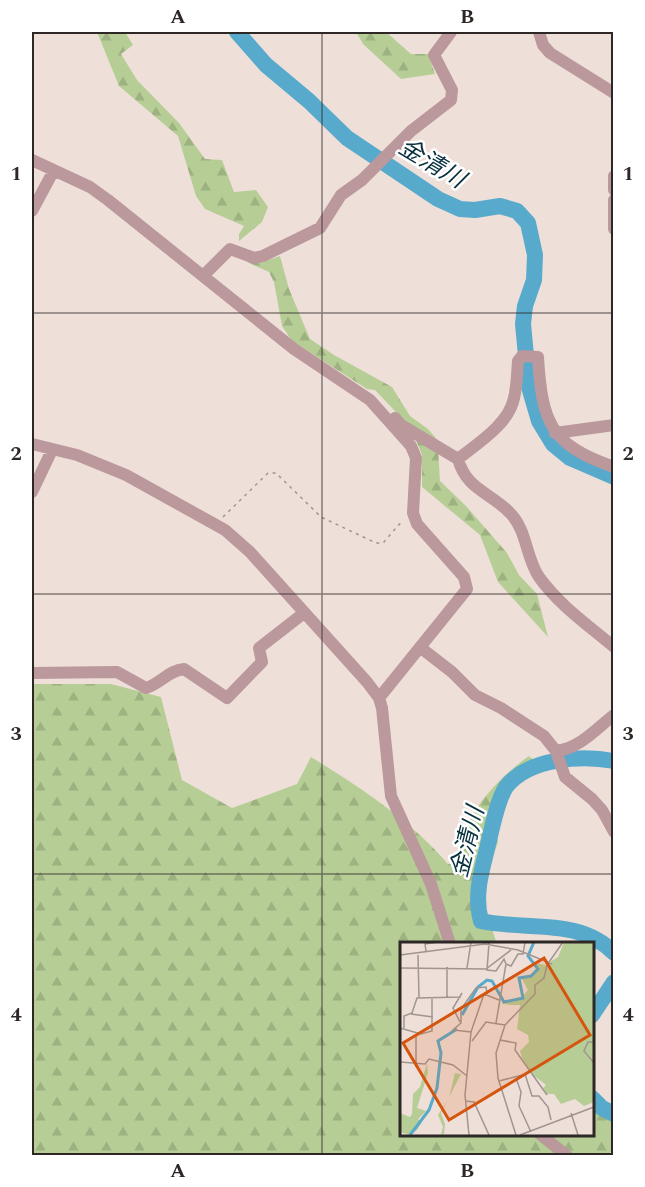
<svg xmlns="http://www.w3.org/2000/svg" width="645" height="1187" font-family="Spectral,'Noto Sans JP',serif">
<style>
.forest{fill:url(#forest-firs)}
.lines{fill:none;stroke-linecap:round;stroke-linejoin:round}
.river{stroke:#57aacb;stroke-width:16}
.path{stroke:#a19591;stroke-width:1.5;stroke-dasharray:3 4.5;stroke-linecap:butt}
.minor{stroke:#bb989c;stroke-width:12}
.grid{fill:none;stroke:#2d2725;stroke-width:1.5;stroke-opacity:0.55}
.labels{text-anchor:middle;stroke-width:5;stroke-linejoin:round;paint-order:stroke}
.water-label{font-size:24px;font-style:italic;fill:#09313f;stroke:#fff}
.inset-river{fill:none;stroke:#57aacb;stroke-width:3}
.inset-road{fill:none;stroke:#a19591;stroke-width:1.5}
.view{fill:#d5540e;fill-opacity:0.15;stroke:#d5540e;stroke-width:3}
.inset-edge{fill:none;stroke:#2d2725;stroke-width:3}
.neatline{fill:none;stroke:#2d2725;stroke-width:2}
.grid-label{font-size:20px;text-anchor:middle;font-weight:bold;fill:#2d2725}
</style>
<defs>
<pattern id="forest-firs" width="22" height="20" patternUnits="userSpaceOnUse" patternTransform="scale(1.5)"><rect width="22" height="20" fill="#b6ce96"/><path d="M5 1l3.5 6h-7zM16 11l3.5 6h-7z" fill="#9db181"/></pattern>
</defs>
<rect width="100%" height="100%" fill="#efdfd9"/>
<!-- forest -->
<path class="forest" d="M97 32H125L133 45 121 54 137 80 179 123 205 159 222 160 234 192 256 190 268 207 262 222 239 241V234L244 226 205 209 196 196 178 136 119 86Z
M356 32H386L411 54H428L435 74 401 79 363 44Z
M280 256 289 289 310 339 334 355 392 387 410 416 428 429 440 443 410 427 375 390 367 389 292 341 282 326 274 282 269 272 247 262H263Z
M416 440 438 448 440 481 466 506 507 553 519 575 537 594 548 637 498 582 480 535 422 487V455Z
M32 684H111L161 697 182 780 232 808 297 784 311 757C360 787 410 820 448 864L458 862C461 849 463 833 469 821 482 796 506 772 529 756L533 760 503 785 494 805 498 842 488 870 485 908 497 944H402V1134H592L593 1104 602 1115 613 1116V1147L609 1155H32Z"/>
<g class="lines">
<!-- river -->
<path class="river" d="M237 32 266 65 309 101 347 138 438 199 460 209 475 210 500 206 517 211 528 223 535 255 534 280 525 306 523 324 529 387 539 421 553 444 570 458 614 477
M614 761C581 755 528 758 506 787 497 800 491 833 487 849 481 873 474 896 481 921 526 931 579 917 614 953
M592 1015 614 982
M592 1098 602 1108 614 1114"/>
<!-- path -->
<path class="path" d="M223 517 268 473H276L321 517 376 543H383L403 520"/>
<!-- minor -->
<path class="minor" d="M539 32 543 45 550 53 614 93
M32 160 90 187 108 200 294 349 370 400 411 446 416 458 413 513 417 524 464 577 467 589 379 698
M614 176V190
M614 200V229
M32 211 54 170
M203 276 230 249 254 258 263 256 320 228 341 195 362 180 411 131 451 100 452 90 434 55 451 32
M395 418 401 425 458 459C478 443 509 424 514 398 517 386 517 373 518 361L522 356 538 357C542 422 550 445 614 467
M555 433 614 425
M32 444 77 455 126 475 225 530 250 552 367 682 379 698 382 708 391 796 431 884 450 944
M458 459C467 491 491 492 511 514 527 531 526 558 539 577 559 605 588 625 614 647
M32 492 52 450
M421 648 452 672 475 695 501 708 544 736 556 751 565 777 592 799 602 810 614 832
M32 673 117 672 146 688C160 684 169 670 184 669L227 698 262 662 259 648 304 613
M556 751C579 749 597 728 614 715
M540 1134 567 1156"/>
</g>
<!-- grid -->
<path class="grid" d="M322 32V1156M32 313H614M32 594H614M32 874H614"/>
<g class="labels">
<!-- water labels -->
<g class="water-label">
<text transform="translate(432 163) rotate(31)" y="8">金清川</text>
<text transform="translate(467 842) rotate(-76)" y="8">金清川</text>
</g>
</g>
<!-- overview -->
<g transform="translate(400 942)">
<rect width="194" height="194" fill="#efdfd9"/>
<path d="M164 0H193L194 160 184 164 175 157 161 162 154 152H147L143 146 146 143 133 133 122 116 120 109 129 100 128 93 117 87 120 63H110L101 61 122 55 128 48 122 37 137 30 136 21 145 23 158 15ZM27 121 28 131 17 166 26 169 18 177 22 180 17 188 10 193 0 190V171L10 175 12 172 13 152 20 145ZM55 131 61 132 41 171 45 182 44 192 41 193 43 185 38 173 49 156Z" fill="#b6ce96"/>
<path class="inset-river" d="M62 73 78 45 87 38 92 39 104 60 123 56 119 36 131 34 138 27 128 14 134 0M10 193 29 168 37 146 41 111 38 99 57 87"/>
<path class="inset-road" d="M89 1 87 28 96 29 104 17 106 22M26 9 25 2 38 0M0 13 85 2 118 8 152 22M18 13 19 55M106 22 111 24 118 12H123L125 0M47 25V55M0 26 86 27 111 8M67 26 71 0M11 72 33 75M60 80 53 66 62 51M96 81 106 22M0 86 21 92 32 89V55M4 86V74L12 71 17 56 61 55M71 90 84 52 99 58M100 98 116 101 115 108 147 153M72 99 86 80 105 83M194 100H188L184 109 194 121M0 120 25 122 29 117 53 123 67 134M16 125V92M125 132 132 154H139L148 165 151 178M116 136 121 150 119 164 131 190M99 139 126 132M65 159 74 160 89 193M171 171 178 193M69 193 65 153 71 90 53 88 61 81V67L76 46 86 45 87 52M116 193 98 136 96 111 105 83 135 52V43L144 36 147 23 163 0M120 193 194 165"/>
<path class="view" d="M144 16 190 93 49 178 3 101Z"/>
<rect width="194" height="194" class="inset-edge"/>
</g>
<!-- border -->
<rect width="645" height="1187" fill="none" stroke="#ffffff" stroke-width="66"/>
<rect x="33" y="33" width="579" height="1121" class="neatline"/>
<g class="grid-label">
<text x="178" y="23">A</text>
<text x="467" y="23">B</text>
<text x="16" y="180">1</text>
<text x="628" y="180">1</text>
<text x="16" y="460">2</text>
<text x="628" y="460">2</text>
<text x="16" y="740">3</text>
<text x="628" y="740">3</text>
<text x="16" y="1021">4</text>
<text x="628" y="1021">4</text>
<text x="178" y="1177">A</text>
<text x="467" y="1177">B</text>
</g>
</svg>
